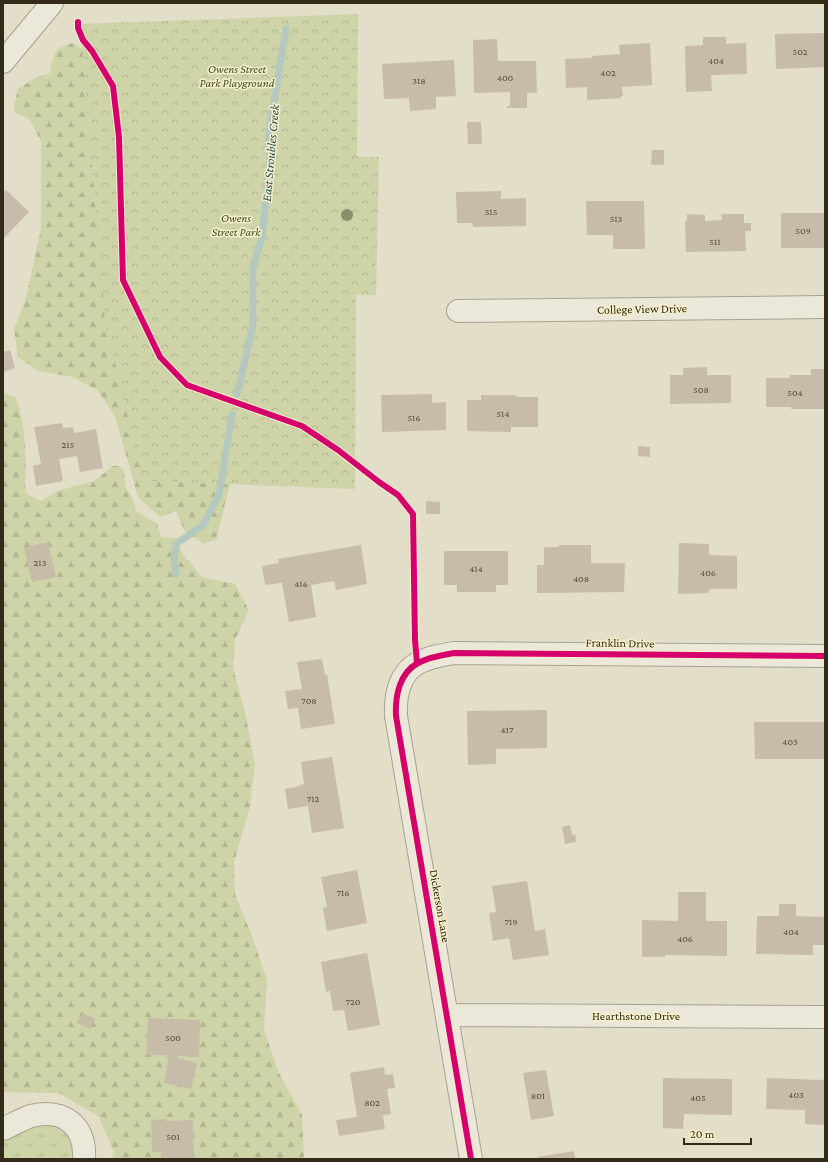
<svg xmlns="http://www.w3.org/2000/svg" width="828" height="1162" font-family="'Crimson Pro',serif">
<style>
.grass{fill:url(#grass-tufts)}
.forest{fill:url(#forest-firs)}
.park{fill:url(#park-crowns)}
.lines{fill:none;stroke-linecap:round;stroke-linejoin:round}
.stream{stroke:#b3c8be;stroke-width:7}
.building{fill:#c6bca8}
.street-casing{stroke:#a7a291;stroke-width:24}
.street{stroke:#ebe7d9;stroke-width:22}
.cycleway-casing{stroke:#f6efca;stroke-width:8}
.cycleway{stroke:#d6006c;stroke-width:6}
.tree{fill:#88906b}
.labels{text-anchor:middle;stroke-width:3;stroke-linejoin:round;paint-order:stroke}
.number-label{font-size:10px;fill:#584e3e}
.park-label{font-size:12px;font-style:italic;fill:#3e5120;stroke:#f6efca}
.street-label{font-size:12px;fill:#342a1a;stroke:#f6efca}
.water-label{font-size:13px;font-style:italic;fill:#285255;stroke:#f6efca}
</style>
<defs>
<pattern id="grass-tufts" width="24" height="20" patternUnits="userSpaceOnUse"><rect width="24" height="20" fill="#ced4a8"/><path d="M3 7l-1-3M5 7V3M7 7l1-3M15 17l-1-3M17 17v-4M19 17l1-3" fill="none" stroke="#b2b690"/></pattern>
<pattern id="forest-firs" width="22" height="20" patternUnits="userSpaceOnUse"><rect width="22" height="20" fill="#ced4a8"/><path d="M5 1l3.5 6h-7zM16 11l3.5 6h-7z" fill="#b2b690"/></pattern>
<pattern id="park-crowns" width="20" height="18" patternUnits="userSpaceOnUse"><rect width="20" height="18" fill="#ced4a8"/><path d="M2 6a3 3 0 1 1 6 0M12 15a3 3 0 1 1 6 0" fill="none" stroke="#b2b690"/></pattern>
</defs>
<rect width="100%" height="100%" fill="#e3dec7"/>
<!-- grass -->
<path class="grass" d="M50 1124C69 1130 74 1140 72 1159H3V1140L31 1126Z"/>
<!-- forest -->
<path class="forest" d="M73 43 83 50 231 480 216 540 204 543 185 532 176 511 160 517 138 497 115 416 97 390 73 377 38 371 18 357 14 329 26 298 41 228V141L29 119 15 112 14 105 18 89 37 77 50 73C55 53 52 49 73 43Z
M3 393 16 398C27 429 26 461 25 493L41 501 57 491 94 481 113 466H119L124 471 125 486 133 499 136 511 157 524 161 537 177 538 182 553 202 577 235 584 249 610 235 640 233 668 245 712 255 764 250 806 234 862 235 894 252 936 267 980 264 1030 278 1071 302 1115 304 1159H114L113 1150 99 1117 59 1093 5 1092 3 1090Z"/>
<!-- park -->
<path class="park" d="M358 14 357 157H379L376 295H356L355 489 143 481 105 320 80 24Z"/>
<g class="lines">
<!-- stream -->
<path class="stream" d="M237 394 253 326V267L262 237 270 157 268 147 270 126 286 29
M176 574 174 559 176 544 203 525 219 495 232 415"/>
</g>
<!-- building -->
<path class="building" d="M825 33V67L776 69 775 34Z
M703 37H726V44L746 43 747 74 711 75 712 91 686 92 685 46 703 45Z
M497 39 498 61H536L537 93H527V108H507V106H510V92L474 93 473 40Z
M650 43 652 85 622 87 623 96H621V98L587 100V87L566 88 565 59 592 58V56L620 54 619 45Z
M454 60 456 96 436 97V109L410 111 409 98 384 99 382 64Z
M467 122H481L482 144H468Z
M652 150H664V165H651Z
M6 190 29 212 3 239V193Z
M501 191V199L526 198V226L473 227 472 223H457L456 192Z
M586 201H644L645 249H613V235H587Z
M781 213H825V248H781Z
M687 214 705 215V221L722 220 721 214H744V223H751V231H745L746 251 686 252 685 221H687Z
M10 350 15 368 3 372V352Z
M707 367V375H731V403L670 404V375H683V368Z
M811 369H825V409H791V407H766V378H790V375H811Z
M432 394V403L446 402V430L382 432 381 395Z
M481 395H516V397H538V427H511V432L467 431V400H481Z
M62 423 63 428 73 427 74 433 96 429 103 468 80 472 77 456 59 459 63 481 36 486 33 466 41 464 34 427Z
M638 446 650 447V457L638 456Z
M426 501 440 502V514H426Z
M48 542 56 577 32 582 24 547Z
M679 543 709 544V555L737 556V589H709V593L678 594Z
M361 545 367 584 336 590 334 581 311 585 316 617 289 622 282 583 265 585 262 566 279 563 278 559Z
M559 545H591V563H625L624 592 537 593V565H544V547H559Z
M444 551H508V585H496V592H457V585H444Z
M322 659 325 675 327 674 335 724 301 729 298 708 288 709 285 691 302 689 297 662Z
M547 710V748L496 749V764L468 765 467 711Z
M754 722H825V759H755Z
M332 757 344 828 312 833 308 806 288 809 285 789 301 786 300 785 304 784 301 762Z
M570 825 572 835 575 834 576 842 565 844 562 827Z
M357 870 367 923 327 931 323 908 327 907 321 877Z
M527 881 535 931 545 929 549 955 513 960 509 938 493 941 489 913 496 912 492 886Z
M678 892H706V921H727V956L665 955V957H642V920L678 921Z
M779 904H796V916L825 917V945H813V955L756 954 757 916H779Z
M367 953 380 1025 348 1031 344 1010 333 1011 330 991 326 992 321 962Z
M83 1013 95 1019 90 1029 77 1023Z
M148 1018 200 1020 199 1057 178 1056V1058L197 1063 191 1089 164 1083 169 1055H146Z
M384 1067 385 1075 393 1074 395 1088 387 1089 391 1114 383 1115 385 1129 339 1136 336 1120 357 1117 350 1073Z
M546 1070 554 1116 531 1120 523 1073Z
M663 1078 732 1079V1115L684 1114 683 1129 663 1128Z
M767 1078 825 1080 824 1125 805 1124V1110L766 1109Z
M166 1119V1121L193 1120 194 1159H161V1152H152L151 1120Z
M574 1151 575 1159H538V1157Z"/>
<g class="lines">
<!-- street casing -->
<g class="street-casing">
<path id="street" d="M3 62 52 3
M458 311 825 307
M447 1015 825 1017
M3 1129C12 1125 22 1119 31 1116 63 1108 86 1125 84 1159
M471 1159 396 716C395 697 399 673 418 663 429 657 442 655 454 653L825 656"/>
</g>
<!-- street -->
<use href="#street" class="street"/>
<!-- cycleway casing -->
<g class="cycleway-casing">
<path id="cycleway" d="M78 22V28L83 40 92 51 113 86 119 137 123 280 160 357 187 385 302 426 338 450 379 482 398 495 413 514 415 640 417 663
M471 1159 396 716C395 697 399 673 418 663 429 657 442 655 454 653L825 656"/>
</g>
<!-- cycleway -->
<use href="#cycleway" class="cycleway"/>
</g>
<!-- trees -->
<circle class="tree" cx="347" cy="215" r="6"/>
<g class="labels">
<!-- number labels -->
<g class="number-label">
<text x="800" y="55">502</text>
<text x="716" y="64">404</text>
<text x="608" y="76">402</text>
<text x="505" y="81">400</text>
<text x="419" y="84">318</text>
<text x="491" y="215">515</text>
<text x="616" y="222">513</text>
<text x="803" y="234">509</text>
<text x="715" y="245">511</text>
<text x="701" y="393">508</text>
<text x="795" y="396">504</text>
<text x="503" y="417">514</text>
<text x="414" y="421">516</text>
<text x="68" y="448">215</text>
<text x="40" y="566">213</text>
<text x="476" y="572">414</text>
<text x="708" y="576">406</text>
<text x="581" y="582">408</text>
<text x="301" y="587">416</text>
<text x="309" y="704">708</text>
<text x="507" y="733">417</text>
<text x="790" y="745">403</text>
<text x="313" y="802">712</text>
<text x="343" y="896">716</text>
<text x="511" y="925">719</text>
<text x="791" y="935">404</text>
<text x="685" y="942">406</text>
<text x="353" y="1005">720</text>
<text x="173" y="1041">500</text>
<text x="796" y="1098">403</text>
<text x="538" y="1099">801</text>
<text x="698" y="1101">405</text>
<text x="372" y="1106">802</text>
<text x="173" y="1140">501</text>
</g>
<!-- park labels -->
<g class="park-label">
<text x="237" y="73">Owens Street<tspan x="237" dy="14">Park Playground</tspan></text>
<text x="236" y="222">Owens<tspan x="236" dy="14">Street Park</tspan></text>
</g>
<!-- street labels -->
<g class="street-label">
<text transform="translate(642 309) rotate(-1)" y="4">College View Drive</text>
<text transform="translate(620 643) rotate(1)" y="4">Franklin Drive</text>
<text transform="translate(440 906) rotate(80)" y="4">Dickerson Lane</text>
<text x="636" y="1020">Hearthstone Drive</text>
</g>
<!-- water labels -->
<g class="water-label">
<text transform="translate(270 153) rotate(-85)" y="5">East Stroubles Creek</text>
</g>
</g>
<!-- border -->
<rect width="828" height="1162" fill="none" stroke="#342a1a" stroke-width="8"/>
<!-- scale -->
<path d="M684 1138v6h67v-6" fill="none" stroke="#342a1a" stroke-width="2"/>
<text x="690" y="1138" font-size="12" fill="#342a1a" stroke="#f6efca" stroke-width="3" paint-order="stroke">20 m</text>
</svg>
